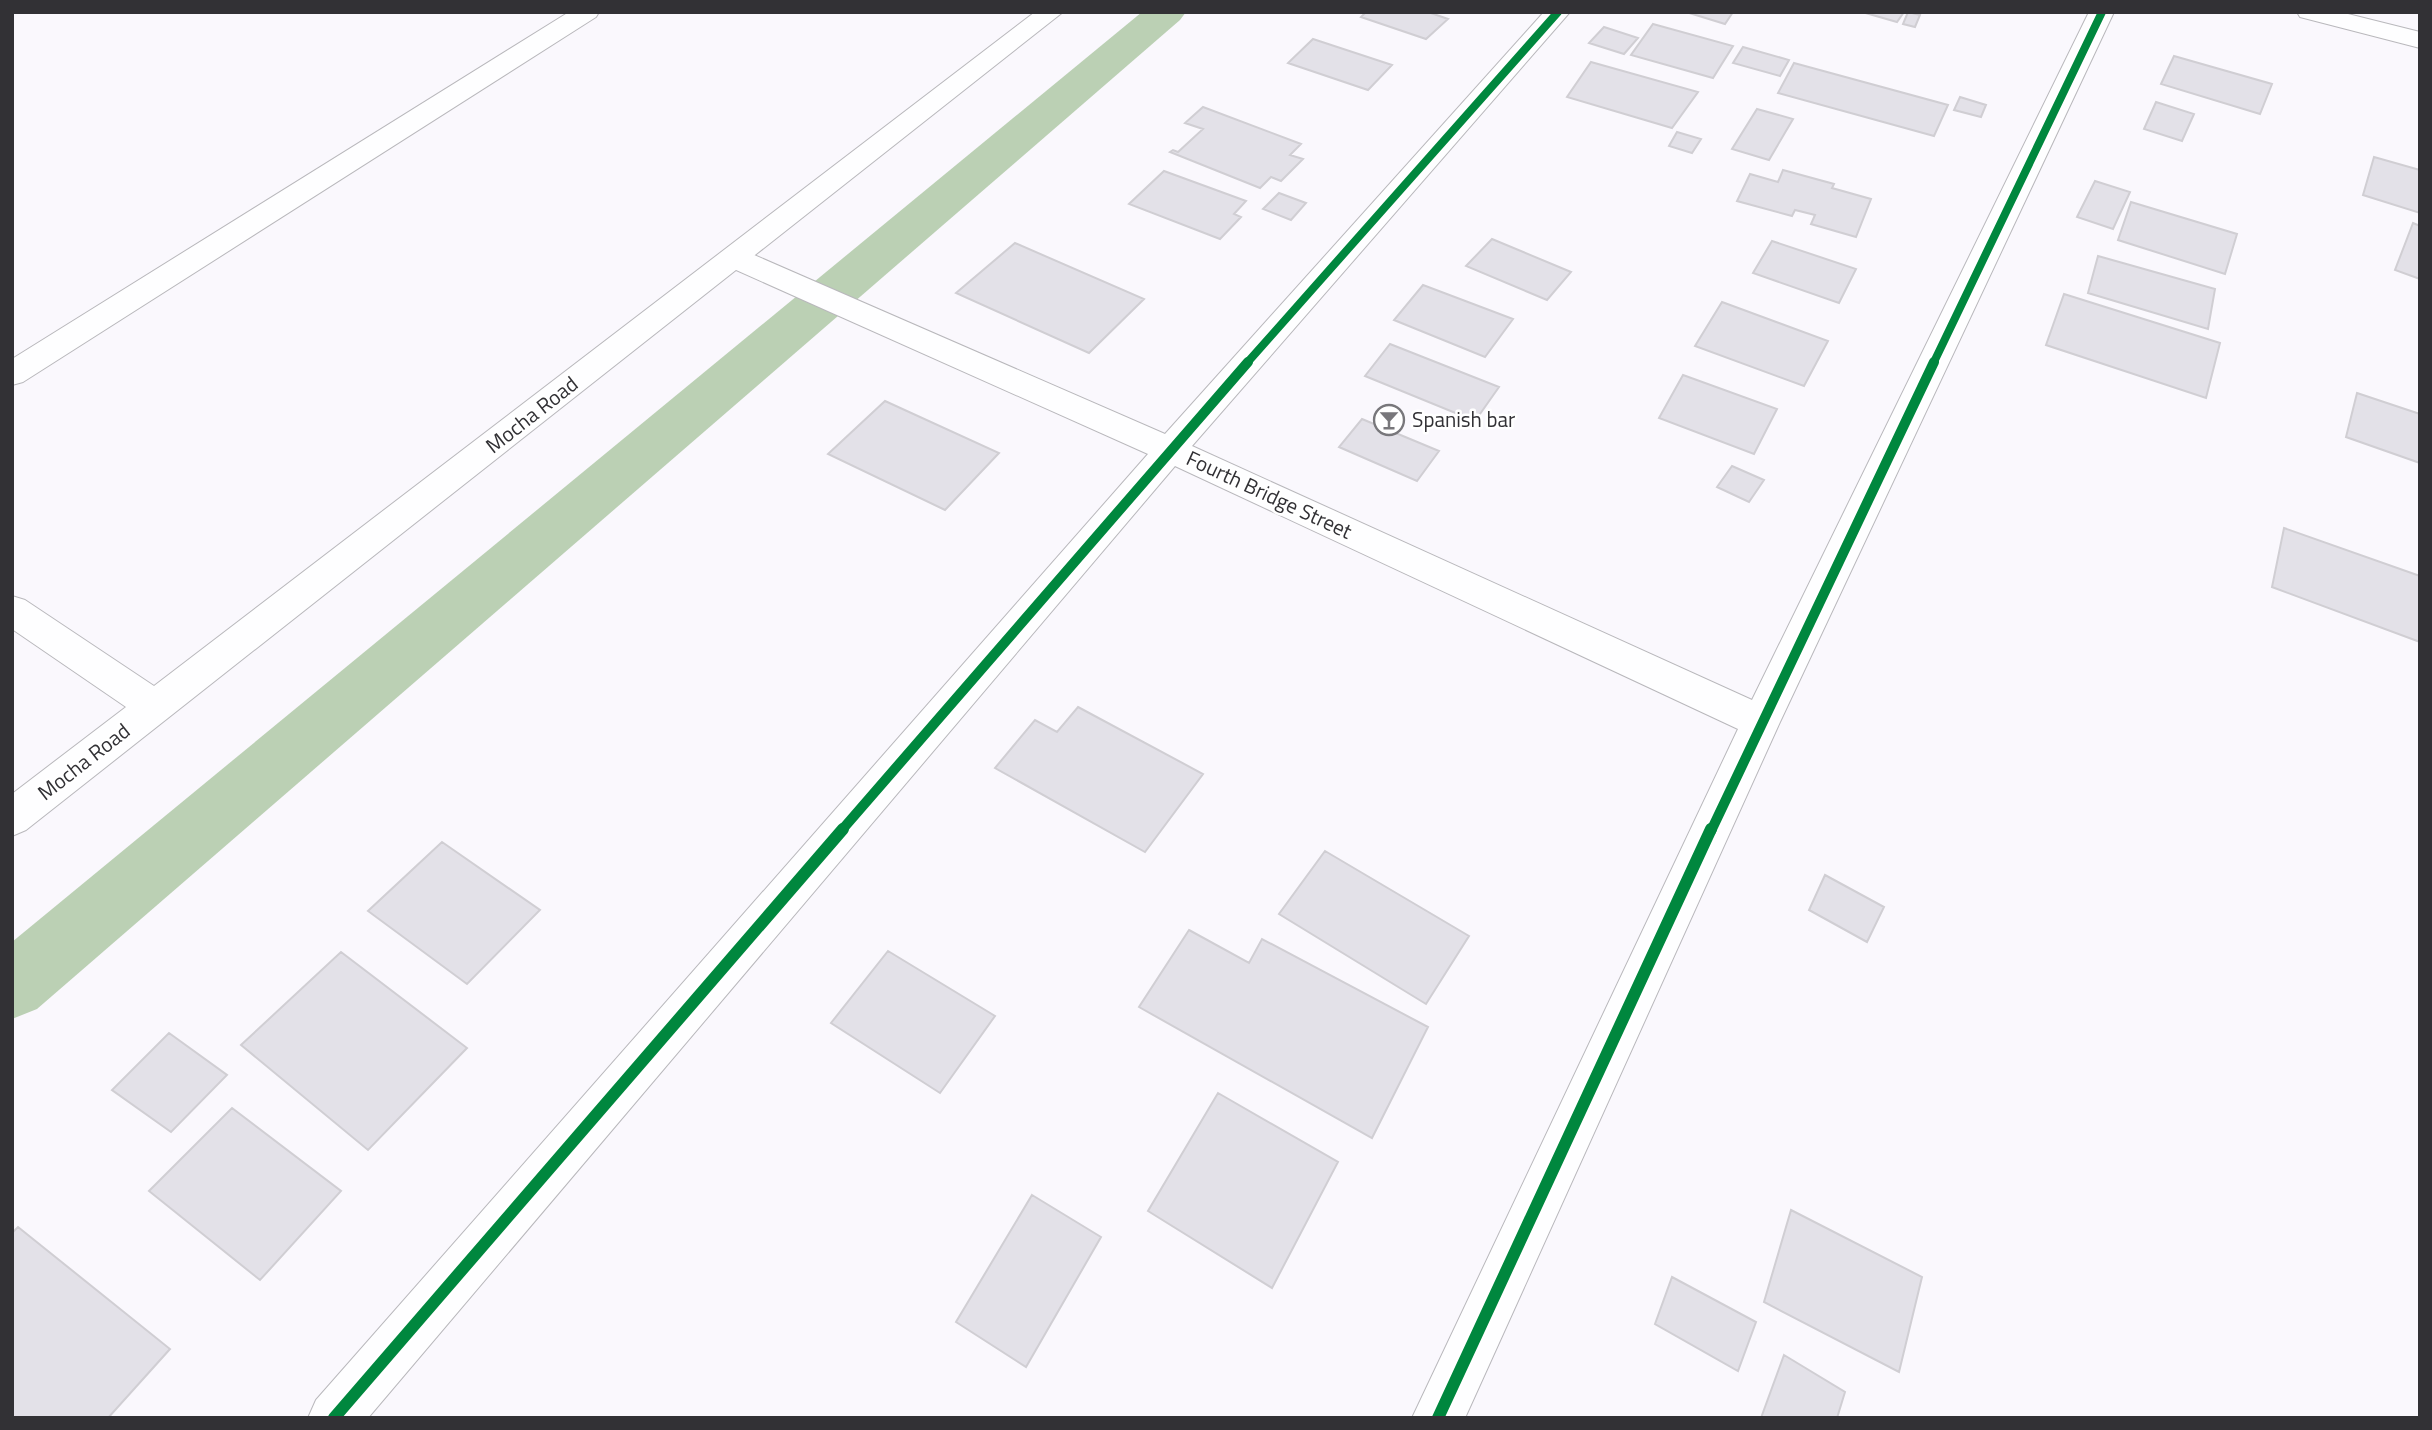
<svg xmlns="http://www.w3.org/2000/svg" width="2432" height="1430" font-family="'Titillium Web',sans-serif">
<style>
.lines{fill:none;stroke-linecap:round;stroke-linejoin:round}
.canal{fill:#bbd0b4;fill-rule:evenodd}
.building{fill:#e3e1e8;stroke:#d0ced3;stroke-width:2}
.street-casing{stroke:#b9b8bc;stroke-width:2}
.secondary-casing{stroke:#b9b8bc;stroke-width:2}
.street{fill:#fefeff;fill-rule:evenodd}
.secondary{fill:#fefeff;fill-rule:evenodd}
.cycleway-far2-casing{stroke:#fff;stroke-width:11}
.cycleway-far1-casing{stroke:#fff;stroke-width:14}
.cycleway-casing{stroke:#fff;stroke-width:17}
.cycleway-far2{stroke:#00873e;stroke-width:8}
.cycleway-far1{stroke:#00873e;stroke-width:10}
.cycleway{stroke:#00873e;stroke-width:12}
.labels{text-anchor:middle;stroke-width:5;stroke-linejoin:round;paint-order:stroke}
.street-label{font-size:21px;fill:#323135;stroke:#fff}
.poi-label{font-size:21px;fill:#323135;stroke:#fff;text-anchor:start}
</style>
<rect width="100%" height="100%" fill="#faf8fd"/>
<g class="lines">
<!-- canal -->
<path class="canal" d="M1142 12H1186L1180 20 37 1009 12 1019V942Z"/>
</g>
<!-- building -->
<path class="building" d="M1366 12H1428L1448 19 1426 39 1361 17Z
M1686 12H1733L1725 24Z
M1862 12H1904L1897 22Z
M1908 12 1920 15 1915 27 1903 24Z
M1653 24 1733 46 1713 78 1631 55Z
M1604 27 1638 38 1624 54 1589 43Z
M1313 39 1392 65 1368 90 1288 63Z
M1743 47 1789 60 1780 76 1733 63Z
M2174 56 2272 84 2260 114 2161 84Z
M1591 62 1698 92 1672 128 1567 97Z
M1794 63 1948 105 1934 136 1778 93Z
M1960 97 1986 105 1981 117 1954 110Z
M2156 102 2194 114 2182 141 2144 129Z
M1203 107 1301 144 1290 155 1303 159 1281 181 1271 177 1260 188 1170 152 1173 150 1178 152 1203 129 1185 123Z
M1757 109 1793 119 1769 160 1732 149Z
M1677 132 1701 139 1692 153 1669 146Z
M2374 157 2420 170V213L2363 195Z
M1783 170 1834 184 1832 188 1871 199 1856 237 1811 224 1815 215 1795 210 1792 216 1737 201 1750 174 1778 182Z
M1164 171 1246 201 1234 214 1241 217 1220 239 1129 204Z
M2095 181 2130 192 2113 229 2077 217Z
M1279 193 1306 203 1291 220 1263 209Z
M2131 202 2237 234 2225 274 2118 240Z
M2413 223 2420 226V279L2395 270Z
M1492 239 1571 272 1547 300 1466 266Z
M1772 241 1856 269 1839 303 1753 273Z
M1015 243 1144 299 1089 353 956 293Z
M2098 256 2215 289 2208 329 2088 293Z
M1423 285 1513 319 1485 357 1394 320Z
M2064 294 2220 343 2206 398 2046 345Z
M1722 302 1828 341 1804 386 1695 346Z
M1390 344 1499 387 1475 421 1365 376Z
M1683 375 1777 409 1754 454 1659 418Z
M2357 393 2420 414V463L2346 437Z
M885 401 999 453 945 510 828 454Z
M1362 419 1439 451 1417 481 1339 447Z
M1732 466 1764 480 1749 502 1717 487Z
M2284 528 2420 576V642L2272 587Z
M1078 707 1203 774 1145 852 995 768 1035 720 1057 732Z
M442 842 540 910 467 984 368 911Z
M1325 851 1469 936 1426 1004 1279 914Z
M1825 875 1884 907 1867 942 1809 910Z
M1189 930 1249 963 1262 939 1428 1027 1372 1138 1139 1007Z
M888 951 995 1016 940 1093 831 1023Z
M341 952 467 1048 368 1150 241 1045Z
M169 1033 227 1075 171 1132 112 1090Z
M1218 1093 1338 1162 1272 1288 1148 1211Z
M232 1108 341 1191 260 1280 149 1191Z
M1032 1195 1101 1237 1026 1367 956 1322Z
M1791 1210 1922 1277 1899 1372 1764 1302Z
M18 1227 170 1349 108 1418H12V1233Z
M1672 1277 1756 1322 1738 1371 1655 1324Z
M1784 1355 1845 1392 1837 1418H1761Z"/>
<g class="lines">
<!-- street casing -->
<g class="street-casing">
<path id="street" d="M569 12H599L596 17 23 382 12 385V359Z
M1544 12H1570L1192 446 1752 700 2089 12H2114L1780 722 1465 1418H1412L1738 729 1175 466 368 1418H308L316 1400 1148 454 725 265 720 258 725 251 735 249 745 251 1165 434Z
M2297 12H2340L2420 32V48L2300 17Z"/>
</g>
<!-- secondary casing -->
<g class="secondary-casing">
<path id="secondary" d="M1035 12H1063L26 830 12 836V794L126 707 12 629V596L25 600 154 686Z"/>
</g>
<!-- street -->
<use href="#street" class="street"/>
<!-- secondary -->
<use href="#secondary" class="secondary"/>
<!-- cycleway-far2 casing -->
<g class="cycleway-far2-casing">
<path id="cycleway-far2" d="M1246 364 1558 12
M1933 364 2102 12"/>
</g>
<!-- cycleway-far1 casing -->
<g class="cycleway-far1-casing">
<path id="cycleway-far1" d="M841 831 1248 362
M1711 831 1934 362"/>
</g>
<!-- cycleway casing -->
<g class="cycleway-casing">
<path id="cycleway" d="M334 1418 843 829
M1438 1418 1711 829"/>
</g>
<!-- cycleway-far2 -->
<use href="#cycleway-far2" class="cycleway-far2"/>
<!-- cycleway-far1 -->
<use href="#cycleway-far1" class="cycleway-far1"/>
<!-- cycleway -->
<use href="#cycleway" class="cycleway"/>
</g>
<!-- icons -->
<defs>
<g id="bar-ring" transform="scale(1.575)"><circle r="9.5" fill="#fff" stroke="#78777b" stroke-width="1.5"/><path d="M-6-5H6L.8 .8V4.5H3.5V6h-7V4.5H-.8V.8Z" fill="#78777b"/></g>
</defs>
<g fill-rule="evenodd">
<use href="#bar-ring" x="1389" y="420"/>
</g>
<g class="labels">
<!-- street labels -->
<g class="street-label">
<text transform="translate(532 415) rotate(-38)" y="7">Mocha Road</text>
<text transform="translate(1269 495) rotate(25)" y="7">Fourth Bridge Street</text>
<text transform="translate(84 762) rotate(-38)" y="7">Mocha Road</text>
</g>
<!-- poi labels -->
<g class="poi-label">
<text x="1412" y="427">Spanish bar</text>
</g>
</g>
<!-- border -->
<rect width="2432" height="1430" fill="none" stroke="#323135" stroke-width="28"/>
</svg>
